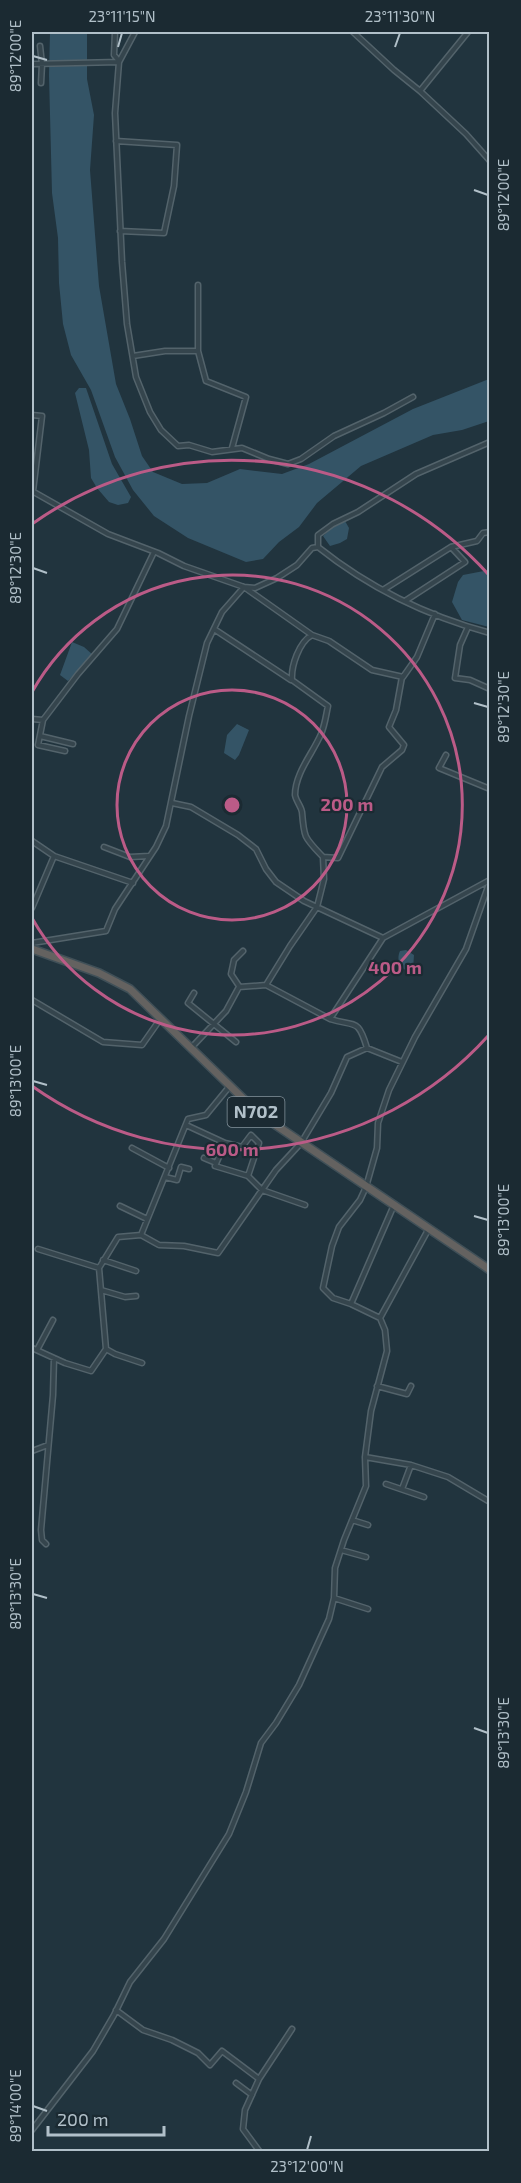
<svg xmlns="http://www.w3.org/2000/svg" width="521" height="2183" font-family="'Exo 2',sans-serif">
<style>
.water{fill:#345466}
.lines{fill:none;stroke-linecap:round;stroke-linejoin:round}
.minor-casing{stroke:#53636b;stroke-width:7}
.trunk-casing{stroke:#405058;stroke-width:10}
.minor{stroke:#35454d;stroke-width:4}
.trunk{stroke:#646260;stroke-width:7}
.ticks{fill:none;stroke:#b1c0c9;stroke-width:2}
.ring{fill:none;stroke:#bb5b87;stroke-width:3}
.labels{text-anchor:middle;stroke-width:4.5;stroke-linejoin:round;paint-order:stroke}
.shield{fill:#1b2a32;stroke:#84939c;stroke-width:1.5}
.shield-label{font-size:18px;font-weight:bold;fill:#b1c0c9}
.centre{fill:#bb5b87;stroke:#1b2a32;stroke-width:3}
.ring-label{font-size:18px;text-anchor:middle;font-weight:bold;fill:#bb5b87;stroke:#1b2a32;stroke-width:4.5;stroke-linejoin:round;paint-order:stroke}
.neatline{fill:none;stroke:#b1c0c9;stroke-width:2}
.ticks-label{font-size:15px;text-anchor:middle;fill:#b1c0c9}
</style>
<rect width="100%" height="100%" fill="#21343e"/>
<!-- water -->
<path class="water" d="M50 32H87V79L94 115 90 170 99 286 116 384 130 419 142 456 153 472 182 484 207 483 240 469 282 474 309 464 413 409 489 379V421L462 430 433 435 361 466 317 503 299 527 279 542 263 559 246 562 188 538 154 516 133 490 115 457 91 390 71 355 63 324 59 283 58 238 52 193 49 75Z
M79 388H86L112 464 131 497 128 503 118 505 109 502 97 488 91 478 89 450 75 393Z
M345 521 349 528 347 539 340 543 330 546 323 536 336 524Z
M489 570V627L462 620 452 602 458 582 463 575Z
M72 642 84 647 93 655 68 681 60 675Z
M237 724 249 730 239 755 235 760 224 753 227 735Z
M406 950 414 955 413 969 408 972C400 967 396 960 400 951Z"/>
<g class="lines">
<!-- minor casing -->
<g class="minor-casing">
<path id="minor" d="M115 32 114 55 119 61
M135 32 119 62 115 113 122 262 127 324 136 377 150 412 161 430 178 446 189 445 212 452 242 448 269 459 288 464 301 459 334 436 384 413 413 397
M353 32 394 70 420 91 468 32
M40 46 42 64 41 83
M32 64 119 62
M420 91 466 134 490 161
M116 141 177 145 174 186 164 233 120 231
M198 285V351L206 381 246 397 232 448
M133 356 165 351H198
M32 415 42 416 33 491
M32 491 108 534 158 553 184 566 244 587 255 588 277 578 297 565 312 548 318 547C368 587 427 616 490 633
M318 547V535L333 524 358 512 416 474 490 442
M383 590 451 547 477 541 483 533 490 532
M405 601 465 562 451 547
M468 627 460 645 455 678 470 680 490 689
M214 629 291 680
M32 719 43 720 78 674 117 629 154 552
M43 720 38 745 65 751
M40 736 73 744
M446 755 439 768 490 789
M172 803 191 807 238 835 256 849 266 869 276 882 304 901 383 938
M32 841 54 856 133 883
M104 847 130 857 149 856
M323 857 338 858 382 767 402 750 404 745 389 727 396 710 402 677
M32 908 54 856
M32 943 106 931 115 909 156 847 166 826 189 716 207 643 222 612 244 587 312 635
M266 985 330 1019
M239 986 231 974 234 960 243 951
M194 993 188 1003 236 1042
M32 1000 103 1042 142 1045 161 1018
M191 1048 226 1011 239 987 266 985 290 946 317 907 324 879 323 857C304 837 304 838 302 812 301 806 296 801 295 795 295 773 313 753 321 734 325 725 326 715 328 706L292 680C291 666 299 642 312 635L329 641 372 670 403 677 417 657 435 614
M367 1048C358 1018 356 1027 330 1019L383 938 488 881
M186 1125 225 1143 242 1147 251 1135 259 1143 248 1176
M225 1143 215 1166 248 1176 262 1190 305 1205
M132 1148 169 1168
M204 1158 216 1163
M165 1177 177 1180 181 1167 189 1169
M120 1206 147 1219
M141 1235 159 1245 184 1246 218 1253 276 1170 301 1143 331 1093 347 1057 367 1048 402 1062
M38 1249 99 1268
M103 1260 136 1271
M101 1290 125 1297 136 1296
M351 1304 333 1298 323 1288 332 1246 339 1227 360 1200 366 1187 377 1148 378 1123 389 1090 415 1037 466 949 490 881
M380 1318 428 1230
M32 1348 65 1363 91 1371 106 1349 99 1268 118 1237 141 1235 188 1119 206 1115 229 1087
M106 1349 115 1354 142 1363
M37 1350 53 1320
M377 1386 407 1394 411 1386
M32 1451 48 1445
M365 1457 411 1465 448 1477 490 1502
M386 1484 424 1497
M402 1489 411 1465
M352 1520 368 1525
M46 1544 42 1540 41 1530 53 1395 54 1358
M341 1550 366 1557
M334 1598 368 1609
M116 2010 143 2030 172 2040 198 2053 210 2065 222 2051 259 2079
M236 2083 252 2095
M32 2130 93 2051 114 2015 130 1982 164 1939 229 1834 246 1792 261 1743 276 1723 299 1685 329 1619 334 1598 335 1568 344 1540 366 1486 365 1457 371 1411 387 1351 385 1330 380 1318 351 1304 394 1205
M260 2152 243 2129 245 2110 259 2079 292 2029"/>
</g>
<!-- trunk casing -->
<g class="trunk-casing">
<path id="trunk" d="M32 949 99 973 130 989 258 1113 490 1270"/>
</g>
<!-- minor -->
<use href="#minor" class="minor"/>
<!-- trunk -->
<use href="#trunk" class="trunk"/>
</g>
<!-- ticks -->
<path class="ticks" d="M118 47 122 33M395 47 400 33M33 56 47 60M474 190 488 195M33 568 47 573M474 703 488 707M33 1081 47 1085M474 1216 488 1220M33 1594 47 1598M474 1728 488 1733M33 2106 47 2111M307 2150 311 2136"/>
<!-- distance rings -->
<g class="ring">
<circle cx="232" cy="805" r="115"/>
<path d="M32 692A230 230 0 1 1 32 918"/>
<path d="M488 1036A345 345 0 0 1 32 1086M32 524A345 345 0 0 1 488 574"/>
</g>
<g class="labels">
<!-- shield labels -->
<rect class="shield" x="227.5" y="1097" width="57" height="30" rx="4.5"/>
<g class="shield-label">
<text x="256" y="1118">N702</text>
</g>
</g>
<circle cx="232" cy="805" r="9" class="centre"/>
<g class="ring-label">
<text x="347" y="811">200 m</text>
<text x="395" y="974">400 m</text>
<text x="232" y="1156">600 m</text>
</g>
<!-- border -->
<rect width="521" height="2183" fill="none" stroke="#1b2a32" stroke-width="66"/>
<!-- scale -->
<path d="M48 2126v9h116v-9" fill="none" stroke="#b1c0c9" stroke-width="3"/>
<text x="57" y="2126" font-size="18" fill="#b1c0c9" stroke="#1b2a32" stroke-width="4.5" paint-order="stroke">200 m</text>
<rect x="33" y="33" width="455" height="2117" class="neatline"/>
<g class="ticks-label">
<text x="122" y="22">23°11'15"N</text>
<text x="400" y="22">23°11'30"N</text>
<text transform="translate(16 56) rotate(-90)" y="5">89°12'00"E</text>
<text transform="translate(504 195) rotate(-90)" y="5">89°12'00"E</text>
<text transform="translate(16 568) rotate(-90)" y="5">89°12'30"E</text>
<text transform="translate(504 707) rotate(-90)" y="5">89°12'30"E</text>
<text transform="translate(16 1081) rotate(-90)" y="5">89°13'00"E</text>
<text transform="translate(504 1220) rotate(-90)" y="5">89°13'00"E</text>
<text transform="translate(16 1594) rotate(-90)" y="5">89°13'30"E</text>
<text transform="translate(504 1733) rotate(-90)" y="5">89°13'30"E</text>
<text transform="translate(16 2106) rotate(-90)" y="5">89°14'00"E</text>
<text x="307" y="2172">23°12'00"N</text>
</g>
</svg>
